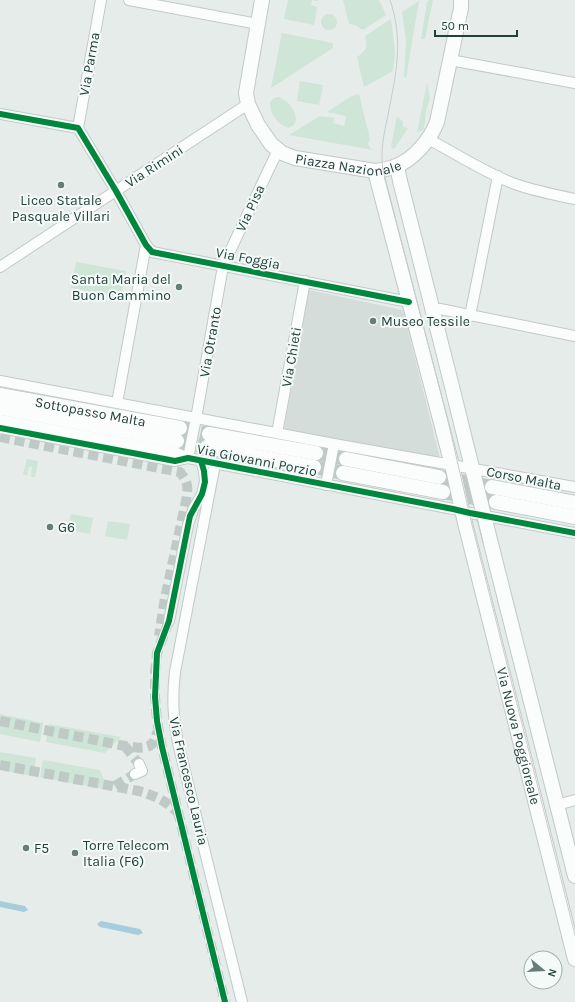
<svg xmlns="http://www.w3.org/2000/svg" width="575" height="1002" font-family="Karla,sans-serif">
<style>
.built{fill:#d4ddda}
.green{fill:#cee5d8}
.water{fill:#a5cddc}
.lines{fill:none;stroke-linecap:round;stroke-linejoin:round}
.minor-tunnel{stroke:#bfcac7;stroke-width:10;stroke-dasharray:10 5;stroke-linecap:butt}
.secondary-tunnel{stroke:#bfcac7;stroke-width:14;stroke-dasharray:14 7;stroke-linecap:butt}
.minor-casing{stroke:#c3c9c7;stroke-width:12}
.secondary-casing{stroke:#c1c9c7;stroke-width:16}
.minor{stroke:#fbfcfc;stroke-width:10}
.secondary{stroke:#fbfcfc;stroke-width:14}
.tram{stroke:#c7cdcb;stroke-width:1}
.cycleway-casing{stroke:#f4faf8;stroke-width:8}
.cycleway{stroke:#00873e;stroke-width:6}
.poi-dot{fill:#677d79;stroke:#f4faf8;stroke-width:1.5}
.labels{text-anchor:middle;stroke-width:4;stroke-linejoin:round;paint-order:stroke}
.street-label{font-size:14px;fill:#22413c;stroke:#f4faf8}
.poi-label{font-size:14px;fill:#22413c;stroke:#f4faf8;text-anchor:start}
</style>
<rect width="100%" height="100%" fill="#e6ecea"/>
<!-- built -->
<path class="built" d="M309 290 403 310 440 458 284 429Z"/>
<!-- green -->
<path class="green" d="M288 0H318V1L312 0 311 5 317 7 314 25 284 19Z
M343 0H379L386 15 363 30 355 25 349 24Z
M429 0H433L425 39H421L427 2Z
M419 1 406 78 404 77 406 41 402 12Z
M321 22a8 8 0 1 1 16 0a8 8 0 1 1-16 0Z
M391 19 395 52 393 71 364 87 357 57C366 51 368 47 365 36Z
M282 33 333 43V48L271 88Z
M300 81 323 85 319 105 297 101Z
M427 83 430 99 426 110 425 117V124L423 130 417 132Z
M359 94 370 139 368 144 370 148 373 150 289 135 320 116 334 118 333 123 344 126 346 116 327 112 350 97Z
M279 97C287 101 296 109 296 119 296 120 294 125 294 125L288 128C277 123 270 115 270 102L274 98Z
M397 116 403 122V127L408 128 394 149 391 147Z
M76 262 126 271 121 297 71 288Z
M27 459 38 461 35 477H31L32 467H29L27 476 23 474Z
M71 514 93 518 90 534 68 530Z
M108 521 130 524 127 540 105 536Z
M0 714 43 723 40 742 0 734Z
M49 724 121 737 105 753 46 742Z
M0 752 36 758 33 776 0 770Z
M43 760 100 770 108 790 40 777Z"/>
<!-- water -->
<path class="water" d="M0 901 25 906 28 910 24 912 0 907Z
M101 921 140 929 143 933 138 935 100 927 97 924Z"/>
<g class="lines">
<!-- minor-tunnel -->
<path class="minor-tunnel" d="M0 437 180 472C189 484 188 486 186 501L165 598 159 636
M169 621 157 653 155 672V697L157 721 162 747 225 1002
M0 721 125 746C140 748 155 752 157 731
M125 746 139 764
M0 765 139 791C155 796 165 800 177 812
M115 786 135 774"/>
<!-- secondary-tunnel -->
<path class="secondary-tunnel" d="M180 428 209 434
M177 441 207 447
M316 453 346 459
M314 467 343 473
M439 477 492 487
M443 492 496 502"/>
<!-- minor casing -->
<g class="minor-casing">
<path id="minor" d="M129 0 258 24
M450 60 575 83
M0 114 78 128 116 191 146 245 152 252 409 302
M78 128 101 0
M428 139C457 154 485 173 515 184 535 191 555 195 575 199
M0 267 248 104
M432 309H440L575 336
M470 316 498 176
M0 381 334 444 575 487
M117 403 146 245
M0 420 177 453 188 458
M0 428 175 461 188 458 453 509 470 513 575 533
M277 433 305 281
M188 458 197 413 223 266 278 150
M215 464 175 672C172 698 173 717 178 743L242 1002
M326 485 334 444
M169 621 188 525 193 510 202 494 205 482 204 471 201 461
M135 774 142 771 139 764
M557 805 575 800"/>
</g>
<!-- secondary casing -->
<g class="secondary-casing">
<g id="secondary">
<path id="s1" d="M262 0 246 93 248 104 258 125 271 144 282 153 295 158 375 171C382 170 389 169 396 166 414 159 430 140 437 122L461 8V0"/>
<path d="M397 166 400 181C428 293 457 404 484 516L575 876"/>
<path id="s2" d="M375 171 452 465 465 523 575 959"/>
<path id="s3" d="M0 395 180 428"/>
<path d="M0 408 177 441"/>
<path d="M209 434 316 453"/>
<path d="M207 447 314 467"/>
<path d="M346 459 439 477"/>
<path d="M343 473 443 492"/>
<path d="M492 487 575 503"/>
<path d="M496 502 575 517"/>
</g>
</g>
<!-- minor -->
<use href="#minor" class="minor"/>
<!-- secondary -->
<use href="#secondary" class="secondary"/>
<!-- tram -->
<path class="tram" d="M390 0C404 41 396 74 388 115 384 134 380 151 383 170L448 421 472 525 575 935
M475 509 483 542"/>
<!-- cycleway casing -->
<g class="cycleway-casing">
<path id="cycleway" d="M0 114 78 128 116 191 146 245 152 252 409 302
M0 428 175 461 188 458 453 509 470 513 575 533
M201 461 204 471 205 482 202 494 190 516 169 621 157 653 155 697 157 721 162 747 225 1002"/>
</g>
<!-- cycleway -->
<use href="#cycleway" class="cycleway"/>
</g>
<!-- markers -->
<g class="poi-dot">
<circle cx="61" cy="185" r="4"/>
<circle cx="179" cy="287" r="4"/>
<circle cx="373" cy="321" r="4"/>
<circle cx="50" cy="527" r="4"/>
<circle cx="26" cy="848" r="4"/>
<circle cx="75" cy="853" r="4"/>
</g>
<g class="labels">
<!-- street labels -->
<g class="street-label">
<text transform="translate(89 64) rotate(-80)" y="5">Via Parma</text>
<text dy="5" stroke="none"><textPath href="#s1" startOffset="234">Piazza Nazionale</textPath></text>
<text transform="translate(154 166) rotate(-33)" y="5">Via Rimini</text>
<text transform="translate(250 208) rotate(-65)" y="5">Via Pisa</text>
<text transform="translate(248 258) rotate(11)" y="5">Via Foggia</text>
<text transform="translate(210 342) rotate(-80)" y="5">Via Otranto</text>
<text transform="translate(291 357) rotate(-80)" y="5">Via Chieti</text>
<text dy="5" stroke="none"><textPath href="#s3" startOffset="92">Sottopasso Malta</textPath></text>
<text transform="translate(257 460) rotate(11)" y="5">Via Giovanni Porzio</text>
<text transform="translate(524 478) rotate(11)" y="5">Corso Malta</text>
<text dy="5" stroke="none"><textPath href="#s2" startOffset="583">Via Nuova Poggioreale</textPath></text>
<text transform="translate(189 781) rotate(77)" y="5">Via Francesco Lauria</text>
</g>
<!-- poi labels -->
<g class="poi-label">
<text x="61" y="205" text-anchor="middle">Liceo Statale<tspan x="61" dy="16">Pasquale Villari</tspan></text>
<text x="171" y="284" text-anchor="end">Santa Maria del<tspan x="171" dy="16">Buon Cammino</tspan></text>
<text x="381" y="326">Museo Tessile</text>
<text x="58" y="532">G6</text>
<text x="83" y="850">Torre Telecom<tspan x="83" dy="16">Italia (F6)</tspan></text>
<text x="34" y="853">F5</text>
</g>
</g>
<!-- north arrow -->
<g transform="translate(543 970) rotate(108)"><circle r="19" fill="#f4faf8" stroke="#a0b0ad"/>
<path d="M0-3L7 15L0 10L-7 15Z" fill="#677d79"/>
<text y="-6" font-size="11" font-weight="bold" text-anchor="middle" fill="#22413c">N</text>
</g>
<!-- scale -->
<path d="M435 30v6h82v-6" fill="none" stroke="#22413c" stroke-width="2"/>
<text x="441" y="30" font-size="12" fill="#22413c" stroke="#f4faf8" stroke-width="3" paint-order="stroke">50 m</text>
</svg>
